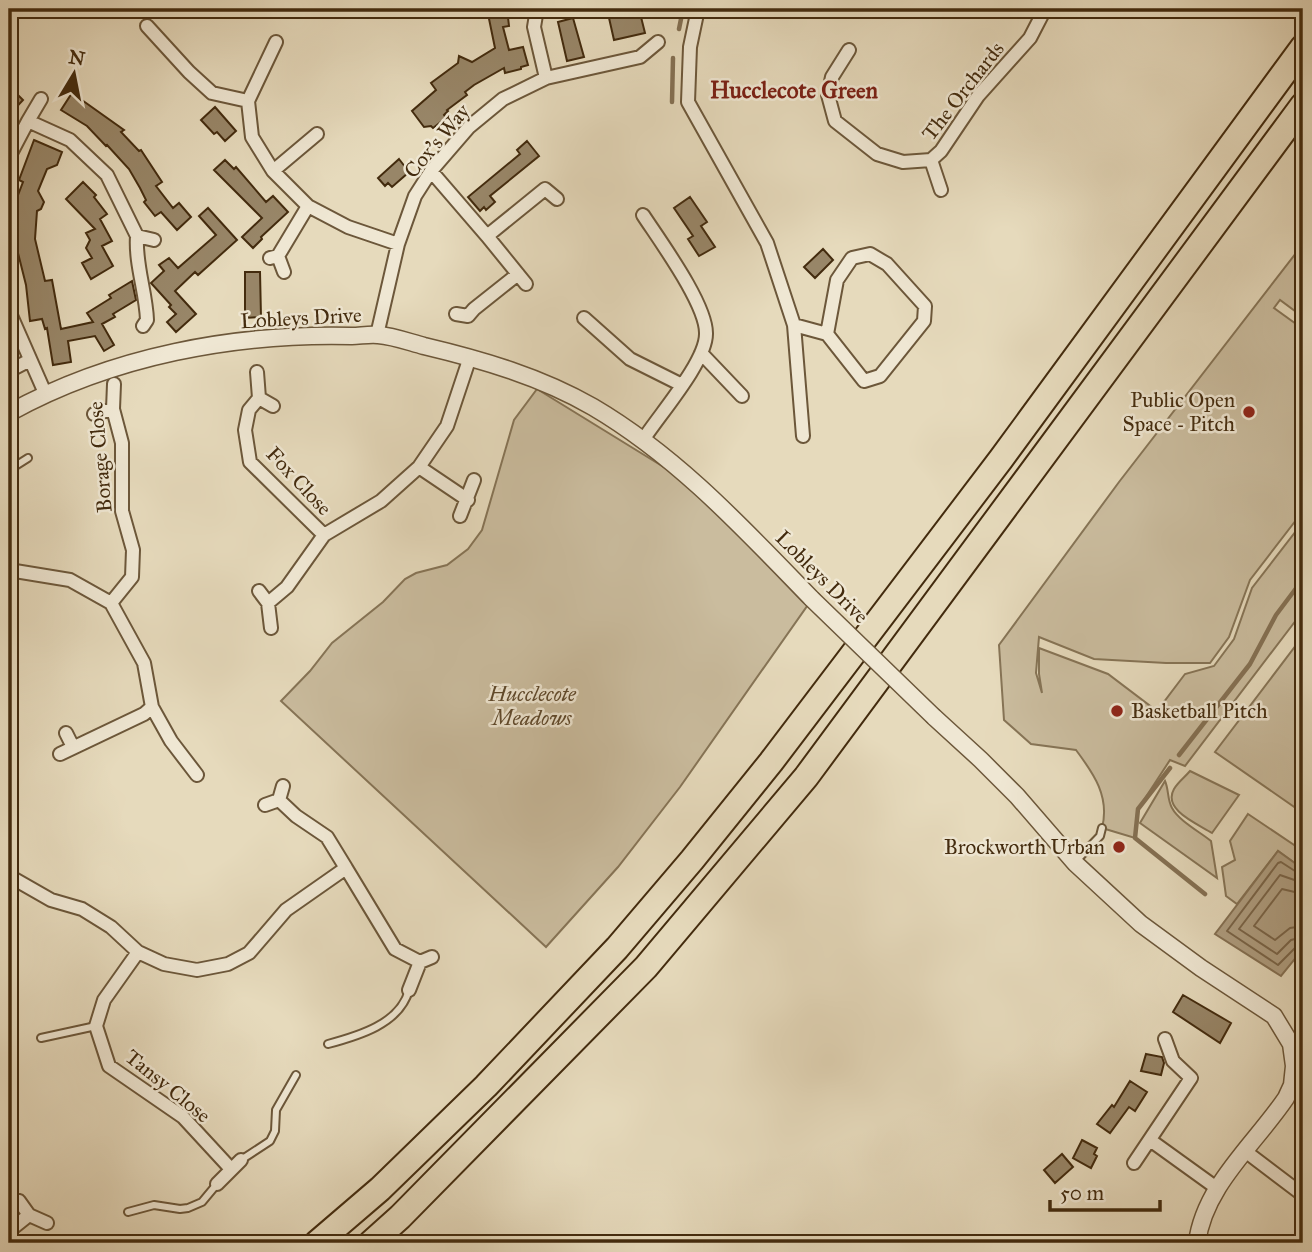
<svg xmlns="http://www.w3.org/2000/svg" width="1312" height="1252" font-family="'IM FELL Great Primer',serif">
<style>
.green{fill:#cabc9e;stroke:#867456;stroke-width:2}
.water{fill:#af9e81;stroke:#847053;stroke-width:2}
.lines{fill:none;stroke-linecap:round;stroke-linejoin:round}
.shore{stroke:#796448;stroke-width:2}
.stream{stroke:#847053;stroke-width:4.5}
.building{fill:#988668;stroke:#432b0e;stroke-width:2}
.service-casing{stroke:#6c573a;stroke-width:10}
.minor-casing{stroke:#6c573a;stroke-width:16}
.tertiary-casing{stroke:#6c573a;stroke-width:19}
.motorway-casing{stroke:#432b0e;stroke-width:28}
.service{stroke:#efe7d3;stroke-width:6}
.minor{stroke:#efe7d3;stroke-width:12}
.tertiary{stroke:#efe7d3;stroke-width:16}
.motorway{stroke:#e6dabc;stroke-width:24}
.tertiary-bridge-casing{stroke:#6c573a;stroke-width:19;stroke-linecap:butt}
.tertiary-bridge{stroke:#efe7d3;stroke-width:16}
.poi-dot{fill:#8f2418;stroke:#efe7d3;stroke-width:2.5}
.labels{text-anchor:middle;stroke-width:5;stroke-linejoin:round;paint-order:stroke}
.street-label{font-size:21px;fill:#432b0e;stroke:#efe7d3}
.poi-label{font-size:21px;fill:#432b0e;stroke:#efe7d3;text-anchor:end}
.park-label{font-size:21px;font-style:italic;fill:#5e482b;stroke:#efe7d3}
.neighbourhood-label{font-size:23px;font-weight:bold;fill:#7a1f14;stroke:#efe7d3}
</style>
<rect width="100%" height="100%" fill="#e6dabc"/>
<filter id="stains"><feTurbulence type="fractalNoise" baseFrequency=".00286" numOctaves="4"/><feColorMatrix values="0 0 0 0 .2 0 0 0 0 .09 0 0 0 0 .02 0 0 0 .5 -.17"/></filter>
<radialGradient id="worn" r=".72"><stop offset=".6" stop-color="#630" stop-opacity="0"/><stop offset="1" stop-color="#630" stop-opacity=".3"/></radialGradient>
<!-- green -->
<path class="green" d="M1303 244V317L1280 300 1274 308 1303 329V511L1250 580 1229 637 1210 663H1166L1094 659 1039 637 1036 673 1042 693 1039 674V648L1108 674 1157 711 1185 674 1214 666 1234 639 1252 588 1303 522V611L1185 766 1170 760 1138 809 1135 838 1102 828C1110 797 1094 774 1076 750L1031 744 1004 720 999 645 1119 482Z
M537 389 714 498 812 599 680 787 618 867 546 947 281 701 310 671 332 643 383 602 405 579 416 573 447 565 468 549 482 530 514 420Z
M1303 636V813L1215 752Z
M1190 771 1239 795 1212 833C1198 824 1162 810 1174 789 1178 782 1185 777 1190 771Z
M1165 781C1169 790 1167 799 1172 808 1179 821 1200 832 1211 841L1217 878 1140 823Z
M1248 814 1303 851V869L1278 851 1237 904 1226 896 1222 867 1235 860 1230 841Z"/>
<!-- water -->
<path class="water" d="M1278 851 1303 869V949L1281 976 1215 934Z"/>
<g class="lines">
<!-- shore -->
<path class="shore" d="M1303 874 1298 873 1281 862 1278 863 1227 931 1278 965 1296 947 1303 945
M1303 883 1280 875 1239 929 1277 954 1291 940 1303 937
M1303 894 1282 889 1254 926 1275 940 1290 928 1303 926"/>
<!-- stream -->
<path class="stream" d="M679 29 683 9
M672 102 673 58
M1179 755 1250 664 1276 615 1303 579
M1170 768 1138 809 1135 838 1205 894"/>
</g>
<!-- building -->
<path class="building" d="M487 9H507L509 26 503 27 509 50 523 47 528 65 521 67V69L505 73 504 68 474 85 465 92 467 95 447 110 448 111 444 115 446 118 433 128 431 126 424 127 412 111 436 90 431 83 458 63 459 56 472 62 495 48Z
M607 9H639L645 33 614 40Z
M573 18 584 57 567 61 558 22Z
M9 86 23 100 9 115Z
M72 93 124 130 121 132 139 151 141 150 162 182 156 186 173 208 179 203 191 217 177 230 161 212 155 216 144 202 146 200 140 188 129 169 107 145 106 146 87 126 61 110Z
M215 107 236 131 225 141 217 132 214 134 201 120Z
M34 140 62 152 57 165 47 169 38 191 44 202 41 209 37 211 35 239 45 281 52 280 61 329 93 322 87 313 111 298 109 295 132 281 136 300 113 314 115 317 102 324 114 345 104 351 95 336 68 341 71 362 53 365 47 328 45 329 42 319 30 321 26 285 14 237 17 204 15 203 23 182 19 180Z
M527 141 539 156 490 196 495 202 486 210 484 207 480 211 468 197 520 154 517 150Z
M399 159 409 172 392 187 388 183 385 186 378 178Z
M225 160 234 169 236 167 266 202 273 196 288 212 261 237 262 239 253 248 242 237 262 218 214 170Z
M83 182 96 195 94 197 107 214 100 219 112 241 102 246 113 266 91 279 82 263 92 258 86 248 90 240 86 233 95 229 66 199Z
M690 197 707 222 701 226 715 247 699 256 688 239 693 236 674 208Z
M208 208 237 240 198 275 195 272 175 291 196 314 176 332 167 322 176 314 169 307 171 305 151 283 164 271 159 265 169 258 178 268 216 235 199 216Z
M823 249 833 260 815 278 804 267Z
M245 272H260L261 317 245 318Z
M1183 995 1231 1023 1220 1043 1173 1012Z
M1146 1054 1162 1057 1164 1063 1161 1075 1141 1071Z
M1130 1081 1147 1092 1135 1111 1129 1107 1110 1133 1097 1124 1112 1105 1114 1107Z
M1082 1140 1097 1148 1094 1154 1097 1156 1091 1168 1073 1158Z
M1062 1154 1073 1167 1055 1183 1044 1170Z"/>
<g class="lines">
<!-- service casing -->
<g class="service-casing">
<path id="service" d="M9 470 28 458
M1076 861 1100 836 1102 828
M41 1038 96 1026
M328 1044C358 1036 400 1024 409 990
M9 1052 10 1050
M241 1160 270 1141 275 1131 276 1110 296 1075
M128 1212 154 1205 180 1209 188 1208 202 1202 217 1184"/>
</g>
<!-- minor casing -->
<g class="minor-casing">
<path id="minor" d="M537 9 534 27 546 78
M698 9 690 47 688 102 767 243 794 325 803 436
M147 26 189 72 212 93 248 101
M276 42 248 101 252 137 273 171 308 206 348 227 398 244
M849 50 832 77 828 95 835 121 877 154 903 162 931 160 941 151 978 96 1030 38 1045 9
M28 121 41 99
M9 157 28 121 70 140 107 175 137 236 154 240
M931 160 941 190
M273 171 317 134
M431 171 487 236 545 189 557 199
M137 236C135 264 146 292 147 320L143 326
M487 236 526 284
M870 254 887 264 925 306 924 321 880 376 864 381 827 334 837 280 852 258Z
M278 256 284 272
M270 258 278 256 308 206
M9 311 45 393
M456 314 468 316 474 309 518 274
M584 318 630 359 682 385
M794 325 827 334
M377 335 398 244 415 196 431 171 469 127 503 99 546 78 640 57 658 42
M701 353 742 396
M9 371 30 360
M257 372 259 398 249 410 245 430 250 462 324 535
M259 398 273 406
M94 414 113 409
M643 440C659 415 706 362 706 334 707 305 660 241 643 215
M419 467 468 500
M460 516 474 480
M9 570 70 580 111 603 144 663 152 707 171 741 197 775
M259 591 268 603 271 628
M111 603 132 577 133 550 122 511V443L113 409 114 384
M268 603 287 587 324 535 381 501 419 467 447 426 470 357
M66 733 73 747
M60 754 144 714 152 707
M279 800 296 816 327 837 346 868
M265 805 279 800 283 786
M9 876 51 900 82 909 111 927 138 952 164 964 197 970 228 964 249 953 286 910 346 868 395 949 420 962 432 957
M138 952 104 1000 96 1026 109 1066 183 1117 231 1169
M409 990 420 962
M1150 1140 1218 1189
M1245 1151 1303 1195
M1134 1163 1191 1078 1173 1061 1165 1039
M217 1184 241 1160
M19 1201 29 1215
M9 1231 29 1215 47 1223
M1297 1243 1303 1236"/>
</g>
<!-- tertiary casing -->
<g class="tertiary-casing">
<path id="tertiary" d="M9 413C112 356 235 333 352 336 360 336 369 334 378 335 393 336 409 342 424 346 483 360 541 377 593 407 678 457 744 529 812 599
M934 717 981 760 1017 796 1075 863 1141 924 1201 968 1274 1016 1291 1044 1294 1066 1292 1085 1286 1098C1255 1144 1204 1186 1197 1243"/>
</g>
<!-- motorway casing -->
<g class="motorway-casing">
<path id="motorway" d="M317 1243 380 1189 486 1086 617 948 692 860 771 762 1001 459 1303 47
M371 1243 400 1217 646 967 806 777 1303 105"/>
</g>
<!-- service -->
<use href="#service" class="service"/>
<!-- minor -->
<use href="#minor" class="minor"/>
<!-- tertiary -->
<use href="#tertiary" class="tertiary"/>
<!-- motorway -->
<use href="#motorway" class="motorway"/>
<!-- tertiary-bridge casing -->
<g class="tertiary-bridge-casing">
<path id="tertiary-bridge" d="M812 599 934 717"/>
</g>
<!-- tertiary-bridge -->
<use href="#tertiary-bridge" class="tertiary-bridge"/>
</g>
<!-- markers -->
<g class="poi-dot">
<circle cx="1249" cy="412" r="7"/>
<circle cx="1117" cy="711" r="7"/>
<circle cx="1119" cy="847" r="7"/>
</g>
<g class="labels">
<!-- street labels -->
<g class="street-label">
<text transform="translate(963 91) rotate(-52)" y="7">The Orchards</text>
<text transform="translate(437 141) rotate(-50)" y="7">Cox's Way</text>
<text transform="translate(301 318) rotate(-3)" y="7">Lobleys Drive</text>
<text transform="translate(100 457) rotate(-95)" y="7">Borage Close</text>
<text transform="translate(299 481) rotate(47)" y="7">Fox Close</text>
<text transform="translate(822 577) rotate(45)" y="7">Lobleys Drive</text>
<text transform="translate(168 1086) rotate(39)" y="7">Tansy Close</text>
</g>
<!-- poi labels -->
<g class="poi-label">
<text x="1235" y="407">Public Open<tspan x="1235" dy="24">Space - Pitch</tspan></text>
<text x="1131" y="718" text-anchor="start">Basketball Pitch</text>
<text x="1105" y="854">Brockworth Urban</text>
</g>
<!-- park labels -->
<g class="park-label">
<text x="532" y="701">Hucclecote<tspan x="532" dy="24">Meadows</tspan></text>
</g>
<!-- neighbourhood labels -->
<g class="neighbourhood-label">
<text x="794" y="98">Hucclecote Green</text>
</g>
</g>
<!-- margin -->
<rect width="1312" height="1252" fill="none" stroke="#e6dabc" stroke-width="35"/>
<rect x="10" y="10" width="1291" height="1231" fill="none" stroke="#432b0e" stroke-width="3.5"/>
<rect x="18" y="18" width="1277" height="1217" fill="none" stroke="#432b0e" stroke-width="2"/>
<!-- north arrow -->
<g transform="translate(74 74) rotate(10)" stroke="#efe7d3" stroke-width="5" paint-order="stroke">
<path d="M0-5L12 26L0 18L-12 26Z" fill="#432b0e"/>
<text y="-10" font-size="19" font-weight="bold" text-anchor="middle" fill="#432b0e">N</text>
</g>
<!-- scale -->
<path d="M1050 1200v10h110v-10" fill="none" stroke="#432b0e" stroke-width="3.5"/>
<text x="1060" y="1200" font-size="21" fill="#432b0e" stroke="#efe7d3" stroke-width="5" paint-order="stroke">50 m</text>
<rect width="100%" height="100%" filter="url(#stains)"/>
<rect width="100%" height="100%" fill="url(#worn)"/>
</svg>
